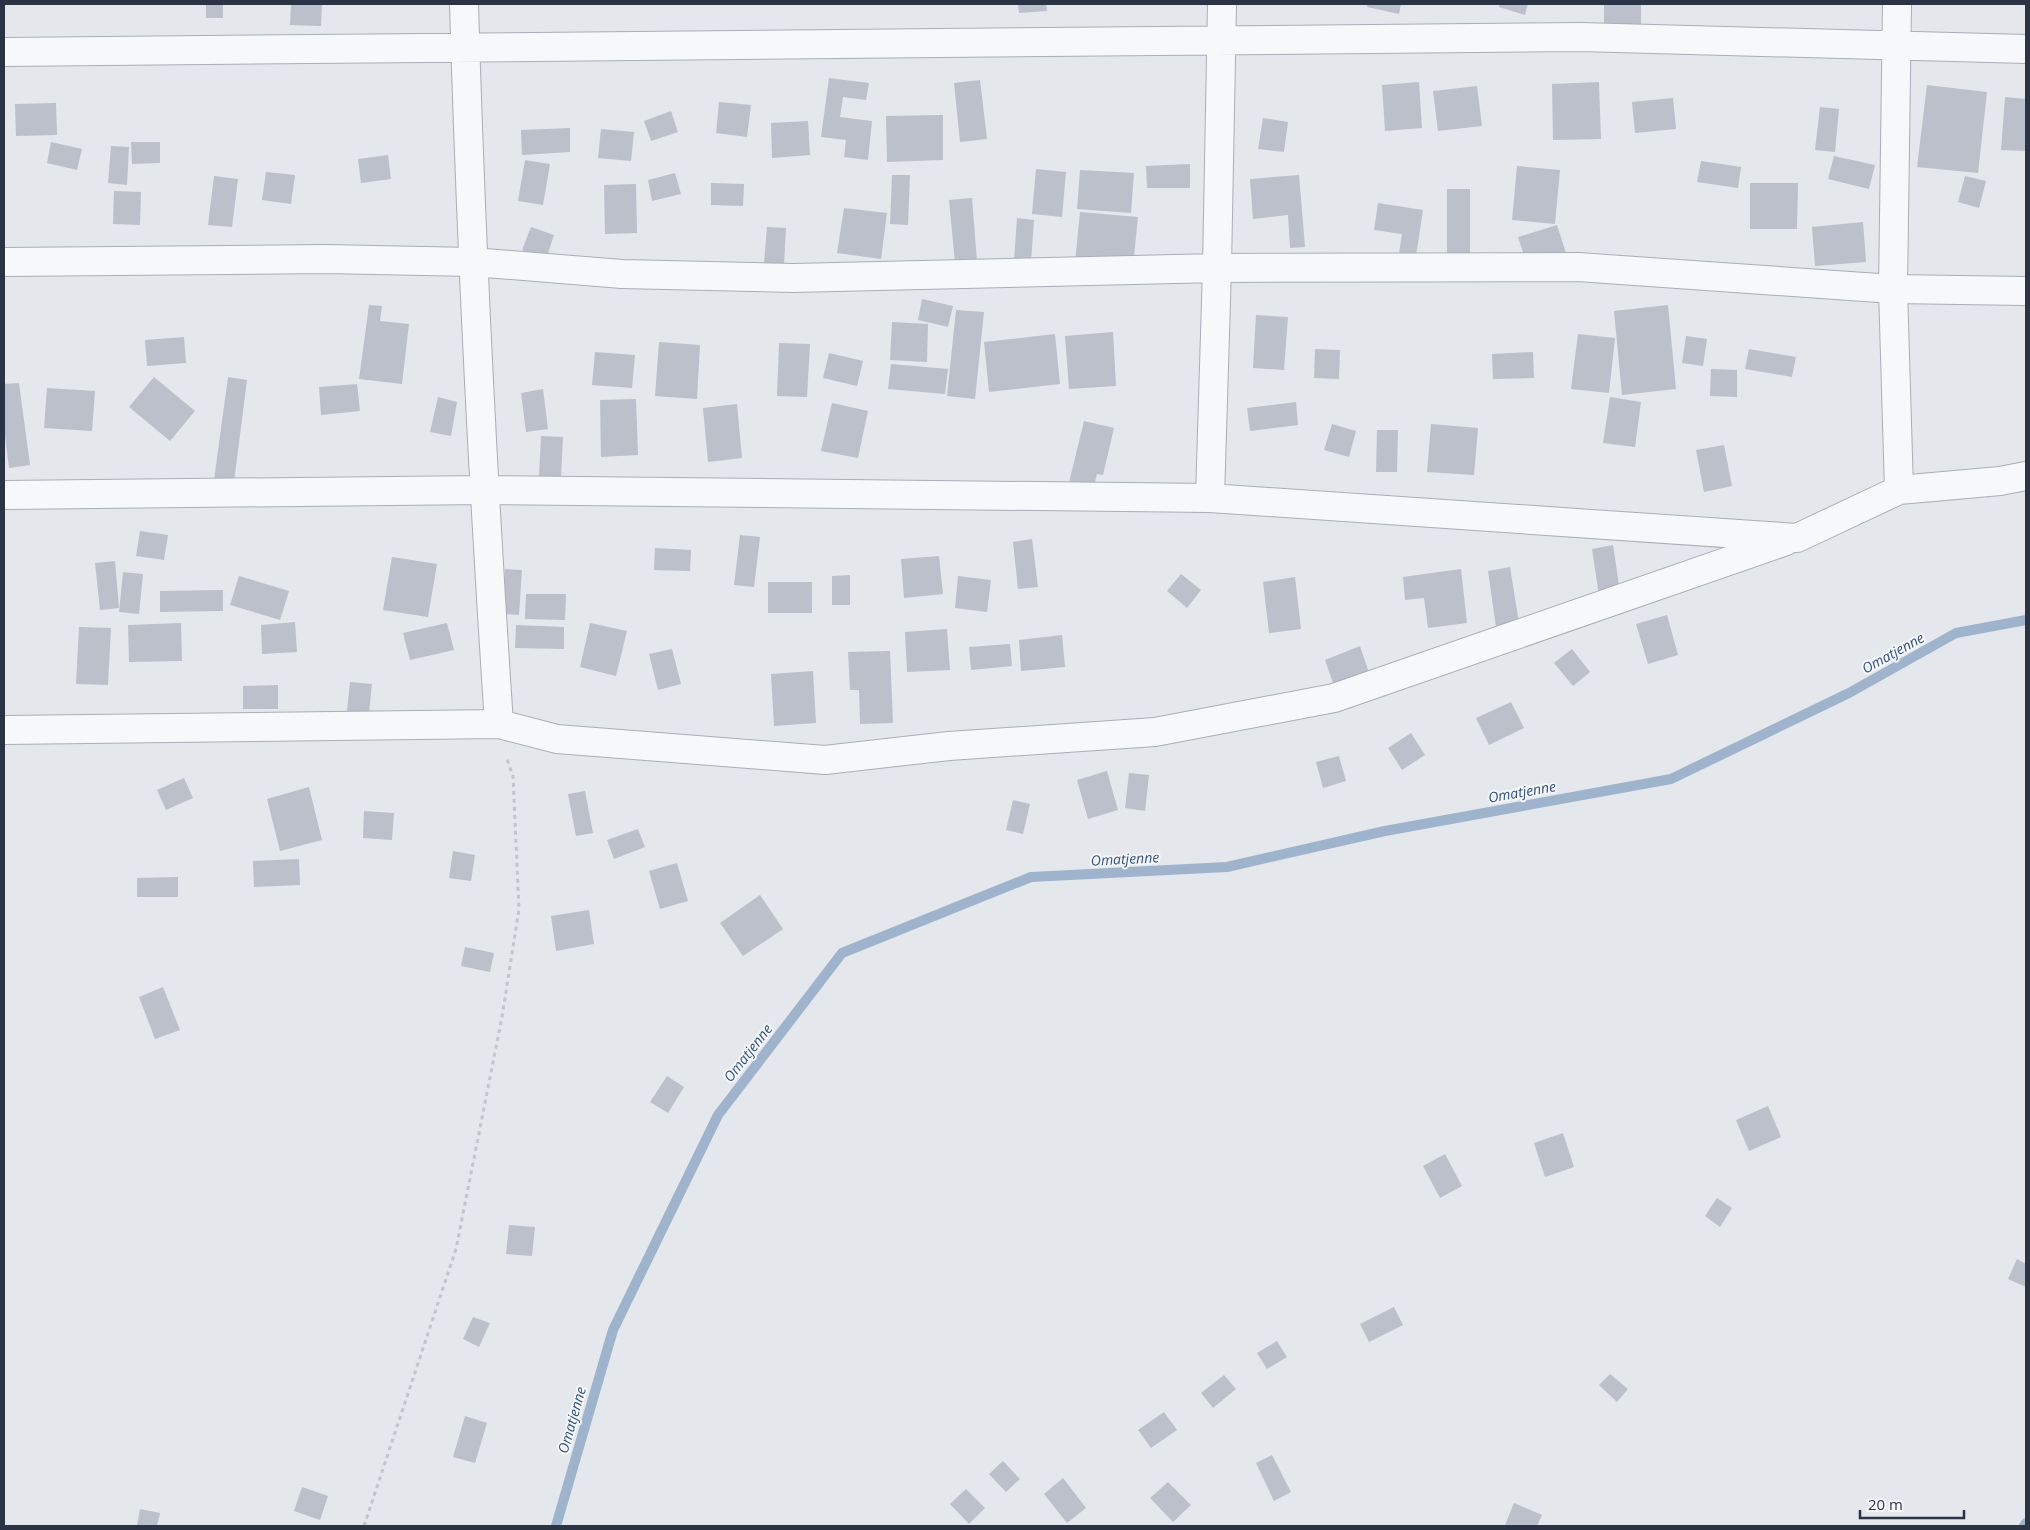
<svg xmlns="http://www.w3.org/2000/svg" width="2030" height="1530" font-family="'Open Sans',sans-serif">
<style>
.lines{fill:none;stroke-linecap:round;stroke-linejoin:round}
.stream{stroke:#9fb4cc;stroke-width:10}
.building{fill:#bbc0ca}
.minor-casing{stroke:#a9aeb7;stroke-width:30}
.path{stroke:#c2c5cb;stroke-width:3;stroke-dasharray:4 4;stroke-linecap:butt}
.minor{stroke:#f7f8fa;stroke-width:28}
.labels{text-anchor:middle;stroke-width:4;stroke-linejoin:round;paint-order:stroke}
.water-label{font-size:14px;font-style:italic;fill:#34527a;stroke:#f4f6f9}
</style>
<rect width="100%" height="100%" fill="#e4e7ec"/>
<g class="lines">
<!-- stream -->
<path class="stream" d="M556 1526 613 1330 718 1115 842 953 1031 877 1227 867 1385 831 1671 779 1849 693 1956 633 2026 620
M2024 1526 2026 1523"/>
</g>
<!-- building -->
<path class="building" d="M206 4H223V18H206Z
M291 4H322L321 26 290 25Z
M1018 4H1046L1047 11 1019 13Z
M1368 4H1401L1399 14 1367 7Z
M1500 4H1528L1525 15 1499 7Z
M1604 4H1641V25H1604Z
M829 78 869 83 866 100 843 97 840 117 872 121 868 160 844 157 846 140 821 137Z
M980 80 987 139 960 142 954 83Z
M1419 82 1422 128 1385 131 1382 85Z
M1599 82 1601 139 1553 140 1552 84Z
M1927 85 1987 92 1978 173 1917 167Z
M1477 86 1482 126 1438 131 1433 91Z
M2005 97 2026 99 2025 151 2001 150Z
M1673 98 1676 129 1635 133 1632 102Z
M719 102 751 105 747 137 716 133Z
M56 103 57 135 16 136 15 104Z
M1820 107 1839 109 1835 152 1815 150Z
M671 111 678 132 651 141 644 121Z
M943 115V160L887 162 886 116Z
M1263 118 1288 122 1284 152 1258 149Z
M808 121 810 155 772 158 771 123Z
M570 128V152L522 155 521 130Z
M601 129 634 132 631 161 598 158Z
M51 142 82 149 77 170 47 163Z
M131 142H160V163L132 164Z
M111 146 129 147 127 185 108 183Z
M388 155 391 179 361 183 358 159Z
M1834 156 1875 165 1869 189 1828 179Z
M525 160 550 164 543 205 518 201Z
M1701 161 1741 167 1738 188 1697 182Z
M1190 164V188H1147L1146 166Z
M1517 166 1560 170 1555 224 1512 220Z
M1036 169 1066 172 1062 217 1032 214Z
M1080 170 1134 173 1131 213 1077 209Z
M266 172 295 175 291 204 262 200Z
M675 173 681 194 652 201 648 180Z
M892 175H910L908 225 890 224Z
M1299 175 1305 247 1290 248 1288 215 1253 219 1250 179Z
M214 176 238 179 232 227 208 225Z
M1965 176 1986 181 1979 208 1958 202Z
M711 183 744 184 743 206 711 205Z
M1750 183H1798L1797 229H1750Z
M636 184 637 233 605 234 604 185Z
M1447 189H1470V254H1447Z
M114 191 141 192 140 225 113 224Z
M972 198 977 261 955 263 949 200Z
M1378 203 1423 210 1416 256 1399 253 1402 234 1374 230Z
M844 208 887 213 881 259 837 253Z
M1080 212 1138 217 1133 267 1075 262Z
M1017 218 1034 220 1031 262 1014 261Z
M1863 222 1866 262 1815 266 1812 227Z
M1557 225 1566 253 1527 264 1518 237Z
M531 227 554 235 546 259 522 250Z
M767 227 786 228 784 264 764 263Z
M922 299 953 306 948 327 918 320Z
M369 305 382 306 380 321 409 324 402 384 359 379Z
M1668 305 1676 389 1622 395 1614 311Z
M956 310 984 312 975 399 947 396Z
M1256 315 1288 317 1284 370 1253 368Z
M892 322 928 324 927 362 890 360Z
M1113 332 1116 386 1069 389 1065 336Z
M1055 334 1060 384 989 392 984 342Z
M1578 334 1615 338 1609 393 1571 389Z
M1686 336 1707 339 1703 366 1682 363Z
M184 337 186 363 147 366 145 340Z
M659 342 700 345 697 399 655 396Z
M779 343 810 344 807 397 777 396Z
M1315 349 1340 350 1339 379 1314 378Z
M1749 349 1796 357 1792 377 1745 369Z
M595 352 635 355 632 388 592 385Z
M1533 352 1534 378 1493 379 1492 354Z
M829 353 863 361 857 386 823 378Z
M891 364 948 369 945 394 888 389Z
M1711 369 1737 370V397L1710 396Z
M154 377 195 411 170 441 129 407Z
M228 377 247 380 234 482 214 480Z
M19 383 30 465 9 468 4 428V384Z
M357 384 360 411 321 415 319 387Z
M47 388 95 391 92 431 44 428Z
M543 389 548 429 526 432 521 393Z
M438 397 457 402 451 436 430 432Z
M1610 397 1641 402 1635 447 1603 443Z
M636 399 638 455 601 457 600 400Z
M1296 402 1298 425 1250 431 1247 408Z
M832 403 868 411 858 458 821 451Z
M737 404 742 458 708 462 703 408Z
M1084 421 1114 428 1103 475 1097 474 1090 501 1066 495Z
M1332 424 1356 431 1349 457 1324 450Z
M1431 424 1478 428 1474 475 1427 472Z
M1377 430H1398L1397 472H1376Z
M541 436 563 437 561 477 539 476Z
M1724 445 1732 486 1704 492 1696 450Z
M140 531 168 535 164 560 136 556Z
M740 535 760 537 754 587 734 585Z
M1032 539 1038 587 1018 589 1013 542Z
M1613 545 1620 592 1599 596 1592 549Z
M655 548 691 550 690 571 654 570Z
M939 556 943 594 904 598 901 559Z
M392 557 437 564 428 617 383 610Z
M115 561 119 608 100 610 95 563Z
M1510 567 1519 623 1496 627 1488 571Z
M505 569 522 570 519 615 502 614Z
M1461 569 1467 623 1428 628 1424 598 1405 600 1403 577Z
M123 572 143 574 139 614 119 612Z
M1181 574 1201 590 1187 608 1167 591Z
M850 575V605H832V576Z
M239 576 289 591 280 620 230 605Z
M958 576 991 580 987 612 955 608Z
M1295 577 1301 629 1269 633 1263 582Z
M768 582H812V613H768Z
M223 590V611L160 612V591Z
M526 594H566L565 620 525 619Z
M1667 615 1678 655 1648 664 1636 624Z
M295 622 297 652 262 654 261 625Z
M181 623 182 661 129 662 128 625Z
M447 623 454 650 410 660 403 633Z
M590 623 627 631 616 676 580 667Z
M516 625 564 627V649L515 648Z
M79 627 111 628 108 685 76 684Z
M947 629 950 670 907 672 905 632Z
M1062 635 1065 667 1021 671 1019 640Z
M1010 644 1012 666 971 670 969 647Z
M1360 646 1369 673 1334 686 1325 660Z
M672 649 681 684 658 690 649 654Z
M1572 649 1590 672 1573 686 1554 663Z
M890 651 893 723 860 724 859 690H850L848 652Z
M813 671 816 723 774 726 771 674Z
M350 682 372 684 369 713 347 711Z
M278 685V709H243V686Z
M1511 702 1524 728 1489 745 1476 718Z
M1411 733 1425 755 1402 770 1388 748Z
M1339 756 1346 781 1323 788 1316 762Z
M1107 771 1118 810 1088 819 1077 780Z
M1129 773 1149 775 1145 811 1125 808Z
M184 778 193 798 166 810 157 790Z
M309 787 322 840 280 851 267 799Z
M585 791 593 833 576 836 568 794Z
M1013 800 1030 804 1023 834 1006 830Z
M364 811 394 813 392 840 363 838Z
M638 829 645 847 614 859 607 840Z
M453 851 475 855 471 881 449 878Z
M299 859 300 885 254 887 253 861Z
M677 863 688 901 660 909 649 871Z
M178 877V897H137V878Z
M760 895 783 929 743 956 720 923Z
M589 910 594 944 556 951 551 916Z
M465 947 494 953 490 972 461 966Z
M163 987 180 1030 155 1039 139 997Z
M667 1076 684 1087 668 1113 650 1102Z
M1768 1106 1781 1137 1749 1151 1736 1120Z
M1563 1133 1574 1167 1545 1177 1534 1143Z
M1445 1154 1462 1186 1440 1198 1423 1166Z
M1717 1198 1732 1208 1720 1227 1705 1216Z
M509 1225 535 1227 532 1256 506 1254Z
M2017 1259 2026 1264V1287L2008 1279Z
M1394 1307 1403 1325 1369 1342 1360 1324Z
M473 1317 490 1323 479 1347 463 1339Z
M1277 1341 1287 1357 1267 1369 1257 1353Z
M1610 1374 1628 1389 1617 1402 1599 1385Z
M1224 1375 1236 1389 1213 1408 1201 1393Z
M1164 1412 1177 1430 1151 1448 1138 1430Z
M465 1416 487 1423 475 1463 453 1457Z
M1272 1455 1291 1492 1274 1501 1256 1463Z
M1003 1461 1020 1479 1006 1492 989 1474Z
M1063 1478 1086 1508 1067 1523 1044 1494Z
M1168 1482 1191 1505 1173 1522 1150 1498Z
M302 1487 328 1496 320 1520 294 1511Z
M966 1489 985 1508 969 1524 950 1504Z
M1514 1503 1542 1515 1537 1526 1505 1525Z
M140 1509 160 1513 157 1526H137Z"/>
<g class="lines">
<!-- minor casing -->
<g class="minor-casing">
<path id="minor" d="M464 4C471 244 483 484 499 724
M1897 4 1893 289 1899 490
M4 52 1580 37 2026 49
M4 262 325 259 473 262 622 274 793 278 1217 268 1578 267 1893 289 2026 291
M4 495 483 490 1210 498 1797 538 1899 490 2000 481 2026 476
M1210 498 1217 268 1222 4
M4 730 499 724 557 739 825 760 949 746 1155 732 1334 698 1786 541"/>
</g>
<!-- path -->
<path class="path" d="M364 1526 456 1249 502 1017 519 909 513 776 507 759"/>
<!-- minor -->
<use href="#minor" class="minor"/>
</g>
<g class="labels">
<!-- water labels -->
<g class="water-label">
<text transform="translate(1893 653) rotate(-29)" y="5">Omatjenne</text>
<text transform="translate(1522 792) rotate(-10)" y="5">Omatjenne</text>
<text transform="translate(1125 859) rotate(-3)" y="5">Omatjenne</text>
<text transform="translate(748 1053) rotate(-52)" y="5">Omatjenne</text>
<text transform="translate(572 1420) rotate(-74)" y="5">Omatjenne</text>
</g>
</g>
<!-- border -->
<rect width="2030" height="1530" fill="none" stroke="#2b3445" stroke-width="10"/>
<!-- scale -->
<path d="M1860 1510v8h104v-8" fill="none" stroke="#2b3445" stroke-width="2.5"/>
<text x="1868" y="1510" font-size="15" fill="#2b3445" stroke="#f4f6f9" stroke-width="4" paint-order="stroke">20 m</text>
</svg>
